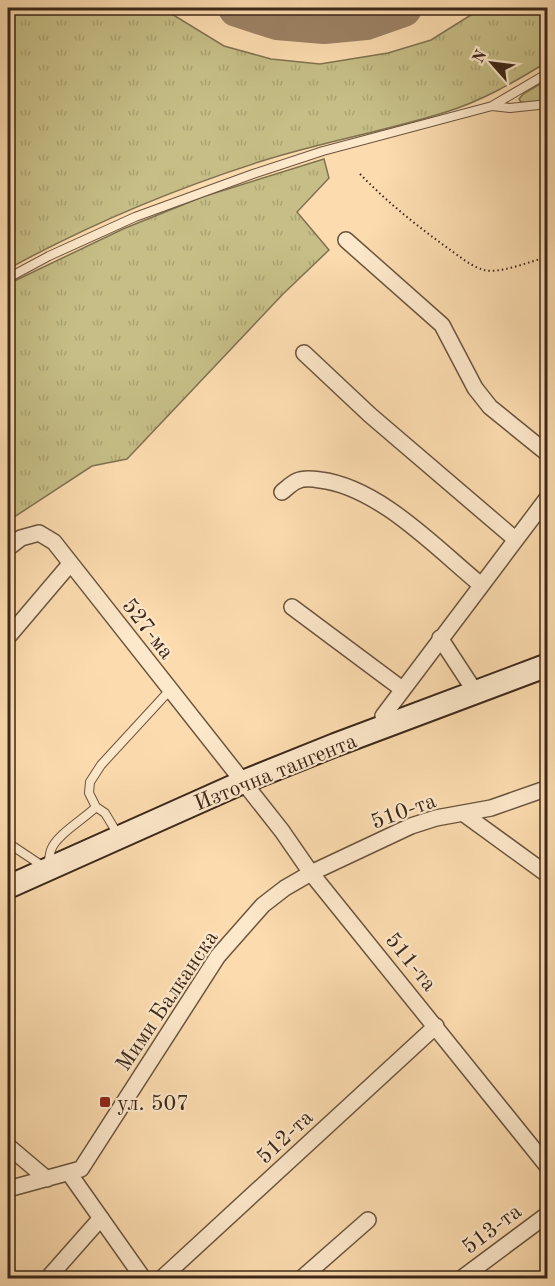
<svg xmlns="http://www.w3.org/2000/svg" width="555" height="1286" font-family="'Old Standard TT',serif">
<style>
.grass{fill:url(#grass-tufts);stroke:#807250;stroke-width:1.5}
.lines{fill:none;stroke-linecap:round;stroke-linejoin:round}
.taxiway{stroke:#9c8264;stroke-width:38}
.lane-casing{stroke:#6b543e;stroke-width:10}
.street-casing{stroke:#6b543e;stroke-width:18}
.secondary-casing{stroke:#3b2719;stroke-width:26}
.path{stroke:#3b2719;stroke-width:2;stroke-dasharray:1.5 3;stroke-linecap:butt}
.lane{stroke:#fde8cb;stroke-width:8}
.street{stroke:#fde8cb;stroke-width:15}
.secondary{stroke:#fde8cb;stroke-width:22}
.poi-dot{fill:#8f2418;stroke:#fde8cb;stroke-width:2}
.labels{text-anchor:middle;stroke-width:4.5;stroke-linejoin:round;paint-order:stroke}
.street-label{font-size:22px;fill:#3b2719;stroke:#fde8cb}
.poi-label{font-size:22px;fill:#3b2719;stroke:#fde8cb;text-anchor:start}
</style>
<defs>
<pattern id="grass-tufts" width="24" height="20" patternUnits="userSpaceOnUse" patternTransform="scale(1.5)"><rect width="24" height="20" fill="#c6be86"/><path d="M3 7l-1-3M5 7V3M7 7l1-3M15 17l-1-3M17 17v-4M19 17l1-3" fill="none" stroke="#aba373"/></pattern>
</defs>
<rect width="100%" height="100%" fill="#fcdcaf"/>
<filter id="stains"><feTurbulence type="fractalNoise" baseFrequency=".00333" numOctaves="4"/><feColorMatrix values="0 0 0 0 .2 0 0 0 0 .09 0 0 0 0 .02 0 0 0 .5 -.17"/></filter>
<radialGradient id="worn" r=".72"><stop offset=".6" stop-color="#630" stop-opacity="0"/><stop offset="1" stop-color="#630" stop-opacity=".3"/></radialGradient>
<!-- grass -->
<path class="grass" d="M8 8H162L224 46 271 59 320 64 388 53 431 40 482 8H547V62C516 81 482 101 446 112 386 131 322 142 262 161 174 189 88 225 8 269Z
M547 80V100L531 103 521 102 519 99 523 94Z
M324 159 329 178 297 212 329 250 283 294 127 459 92 466 8 521V284L123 229 202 197Z"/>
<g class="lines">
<!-- taxiway -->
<path class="taxiway" d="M237 8 277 21 324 25 366 21 403 8"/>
<!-- lane casing -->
<g class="lane-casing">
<path id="lane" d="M492 106 510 108 548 104
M8 278 49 256 135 217 253 174 323 151 492 106 548 73
M96 807 105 813 114 828
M8 843 47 869C49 863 49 856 51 850 56 835 84 819 96 807L89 793 90 782 101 765 170 690"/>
</g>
<!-- street casing -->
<g class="street-casing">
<path id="street" d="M346 240 442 325 475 388 490 407 548 454
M304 353 370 415 515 539
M282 492C287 488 292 483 297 481 303 478 314 479 320 480 379 487 436 548 481 585
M8 548 21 538 39 533 54 542 282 831 311 873 548 1167
M292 607 402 689
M8 637 70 564
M440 638 476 693
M383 716 548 497
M464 814 548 875
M8 1146 47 1179
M69 1173 143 1278
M8 1189 81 1169 218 956 263 905 285 888 311 873 411 826 436 818 491 808 548 788
M48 1278 101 1218
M162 1278 436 1026
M302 1278 368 1220
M462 1278 548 1214"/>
</g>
<!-- secondary casing -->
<g class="secondary-casing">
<path id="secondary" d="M8 887 243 782 335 745 548 665"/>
</g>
<!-- path -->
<path class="path" d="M360 174C387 202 417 226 449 249 459 256 472 267 484 270 501 274 530 261 548 257"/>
<!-- lane -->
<use href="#lane" class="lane"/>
<!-- street -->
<use href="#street" class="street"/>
<!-- secondary -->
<use href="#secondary" class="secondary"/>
</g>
<!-- markers -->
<rect class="poi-dot" x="99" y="1096" width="12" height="12" rx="3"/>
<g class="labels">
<!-- street labels -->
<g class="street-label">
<text transform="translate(149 628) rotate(52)" y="8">527-ма</text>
<text transform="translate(275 771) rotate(-22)" y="8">Източна тангента</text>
<text transform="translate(403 810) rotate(-20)" y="8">510-та</text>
<text transform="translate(412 961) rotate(51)" y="8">511-та</text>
<text transform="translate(166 1000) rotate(-56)" y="8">Мими Балканска</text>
<text transform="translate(284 1136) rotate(-43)" y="8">512-та</text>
<text transform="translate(491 1228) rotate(-37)" y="8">513-та</text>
</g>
<!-- poi labels -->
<g class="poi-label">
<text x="117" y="1110">ул. 507</text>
</g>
</g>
<!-- margin -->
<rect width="555" height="1286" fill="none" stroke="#fcdcaf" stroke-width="30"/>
<rect x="9" y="9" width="537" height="1268" fill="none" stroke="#3b2719" stroke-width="3"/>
<rect x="15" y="15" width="525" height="1256" fill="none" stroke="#3b2719" stroke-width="1.5"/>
<!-- north arrow -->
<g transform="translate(492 63) rotate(298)" stroke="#fde8cb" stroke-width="4.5" paint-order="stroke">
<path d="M0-4.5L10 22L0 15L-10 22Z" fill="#3b2719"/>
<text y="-9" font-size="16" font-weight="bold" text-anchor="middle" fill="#3b2719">N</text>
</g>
<rect width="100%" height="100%" filter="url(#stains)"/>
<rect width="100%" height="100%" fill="url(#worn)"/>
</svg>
